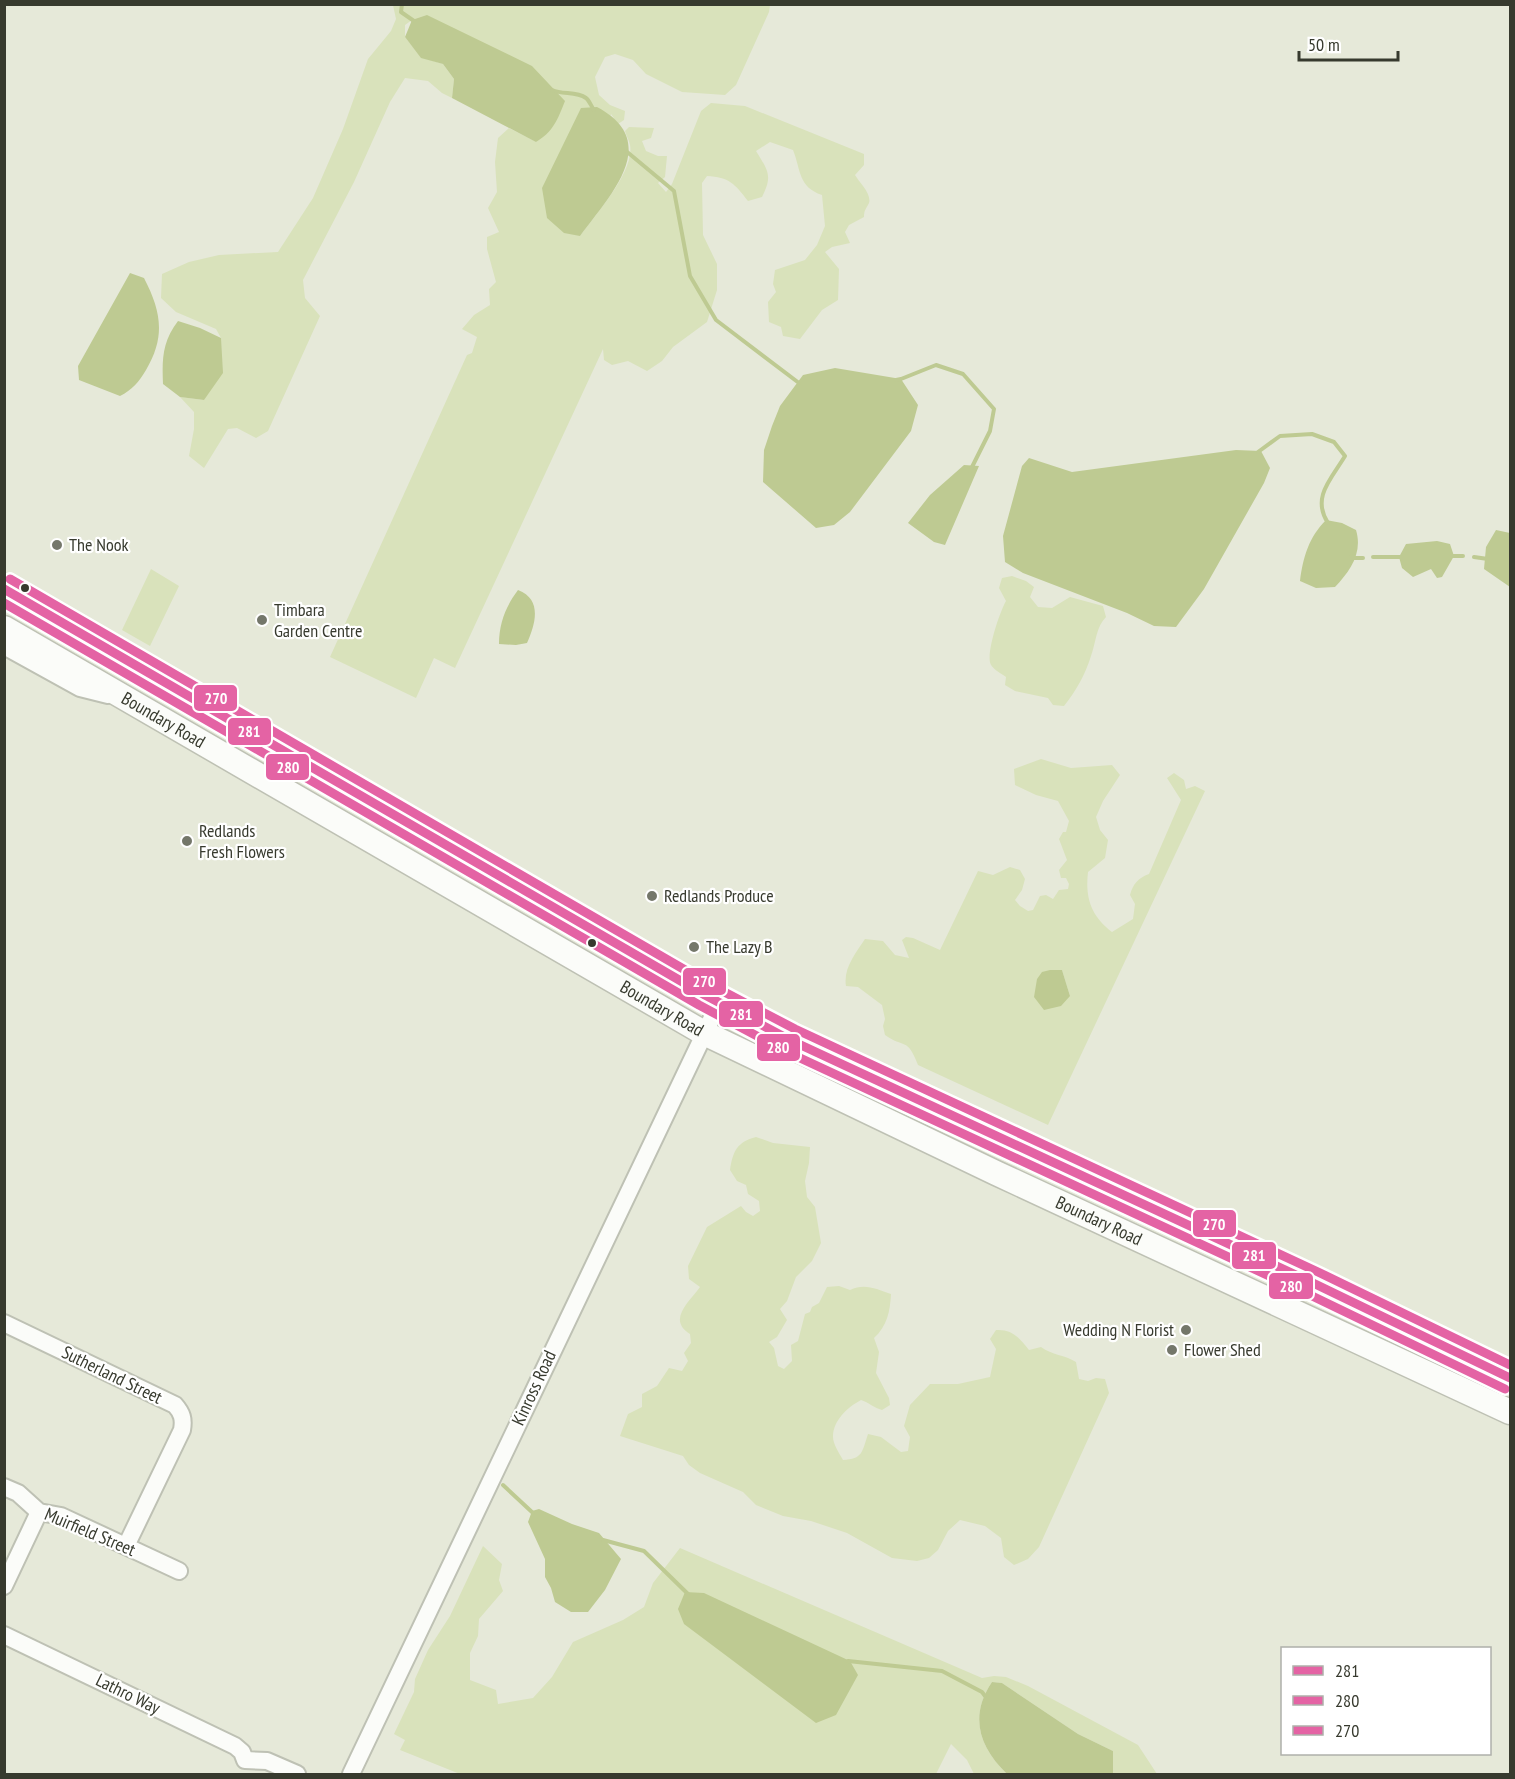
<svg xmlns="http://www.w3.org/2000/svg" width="1515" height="1779" font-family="'PT Sans Narrow',sans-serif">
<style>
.green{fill:#d9e2bb;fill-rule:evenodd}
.water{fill:#beca92}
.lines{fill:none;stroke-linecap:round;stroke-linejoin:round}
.stream{stroke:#beca92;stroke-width:4}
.minor-casing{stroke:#bec1b4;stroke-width:20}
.highway-casing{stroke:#bec1b4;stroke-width:27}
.minor{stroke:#fbfcf9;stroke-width:16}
.highway{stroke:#fbfcf9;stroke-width:24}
.bus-1-casing{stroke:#fff;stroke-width:14}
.bus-2-casing{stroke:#fff;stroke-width:14}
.bus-3-casing{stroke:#fff;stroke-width:14}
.bus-1{stroke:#e463a4;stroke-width:9}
.bus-2{stroke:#e463a4;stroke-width:9}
.bus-3{stroke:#e463a4;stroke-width:9}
.poi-dot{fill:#74776a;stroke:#fff;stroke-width:2}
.bus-dot{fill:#373a2e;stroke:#fff;stroke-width:2}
.labels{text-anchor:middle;stroke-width:4.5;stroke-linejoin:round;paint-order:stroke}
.poi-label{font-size:18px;fill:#373a2e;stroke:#fff;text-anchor:start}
.street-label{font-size:18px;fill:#373a2e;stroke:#fff}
.line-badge{stroke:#fff;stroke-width:2}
.badge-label{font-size:16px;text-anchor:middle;font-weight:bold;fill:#fff}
</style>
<rect width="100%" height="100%" fill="#e6e9d9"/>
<!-- green -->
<path class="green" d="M393 5H770L769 12 736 85 725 95 682 92 646 74 633 60 615 54 605 57 595 77 599 95 610 105 625 111 624 120 618 124 611 114 580 236C595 215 635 171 630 145 629 140 626 135 625 131L629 127 654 128 651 138 642 141 646 151 658 156H667L665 177 658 183 666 192 672 184 701 111 711 103 745 106 864 154V165L855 175C859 182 872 194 869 203 866 209 864 210 864 217L849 225 845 232 850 243 832 247 825 252 839 269 838 300 822 310 800 339 783 336 781 327 769 322 768 302 776 292 773 284 775 270 805 260 817 245 825 226 822 195C798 187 801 170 793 150L770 142 756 151C768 171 773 175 762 197L748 201C735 184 729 177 707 176L702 183 703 235 717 264V290L707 322 673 347 662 361 647 371 628 361 612 365 604 360 603 349 455 668 434 658 416 698 330 657 467 355 472 353 477 337 462 329 474 315 490 305 489 289 496 282 487 249V237L499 232 488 208 497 192 495 162 498 138 509 128 537 142 412 20 405 25V37L421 57 443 64 454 79 452 98 442 93 428 81 405 78 390 102 354 182 303 280 305 298 320 316 268 431 256 438 237 428 228 429 204 468 189 456 194 429V412L180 397 204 400 221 338 216 329 176 312 161 298 162 274 189 262 219 255 278 252 313 198 343 129 368 59 391 31 396 19Z
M151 569 179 586 150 646 122 630Z
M1012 576 1026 581 1034 587 1030 597 1038 607 1052 608 1070 597 1103 606 1106 617C1096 627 1096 642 1091 656 1085 675 1076 691 1064 706L1053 705 1048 698 1015 691 1005 685 1006 677C1002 674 994 670 991 665 985 655 1000 611 1006 601L999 588 1002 578Z
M1041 759 1071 768 1112 765 1120 775 1103 801 1096 817 1100 830 1108 840 1105 858 1088 872C1085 898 1091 916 1112 932L1133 919 1135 904 1130 895C1133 884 1138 878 1149 874L1181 800 1167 778 1174 773 1184 780 1186 789 1195 786 1205 791 1048 1125 918 1065C907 1036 904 1049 885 1035L883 1026 885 1019 882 1005 858 987 846 986C843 968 856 953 865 939L883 941 895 955 909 958 902 940 906 937 913 938 940 950 978 871 993 875 1010 867 1020 870 1025 879 1022 890 1015 900 1020 906 1028 911 1033 910 1040 896 1046 895 1053 899 1059 890 1068 889 1069 884 1066 878H1061L1059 870 1067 860 1059 839 1063 832H1066L1069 821 1058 801 1036 795 1015 785 1014 769ZM1062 970 1070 996 1037 979Z
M756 1137 773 1143 810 1147 809 1163 805 1181 807 1197 815 1207 821 1243 812 1261 796 1277 787 1301 780 1309 787 1320 777 1337 769 1342 774 1348 778 1366 784 1369 792 1361 791 1345 798 1341 805 1314 810 1312 812 1307 819 1303 827 1287 839 1286 850 1290C865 1283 876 1289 891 1294 890 1312 887 1326 874 1338L879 1352 876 1373 889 1398 890 1405 882 1410C874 1408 870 1403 861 1400 848 1407 833 1420 833 1437 833 1444 839 1453 843 1460 863 1459 862 1452 868 1434L881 1437 901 1452 908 1451 910 1437 904 1426 910 1405 930 1384H958L990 1377 996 1349 990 1339 996 1330C1013 1329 1019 1338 1029 1350L1041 1347C1052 1355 1065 1355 1076 1362L1079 1379 1088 1381 1096 1378 1105 1379 1109 1393 1039 1547 1028 1559 1014 1565 1004 1557 1001 1538 985 1526 960 1520 948 1531 938 1550 929 1558 917 1561 892 1558 847 1533 811 1521 783 1516 756 1505 743 1492 700 1473 689 1465 683 1456 620 1436 628 1414 642 1407V1394L657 1386 669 1368 682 1371 688 1361 684 1353 691 1343 690 1334C667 1320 689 1302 700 1287L689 1279 688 1266 707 1227 741 1206 746 1212 753 1216 760 1211 759 1201 748 1194 746 1185 737 1181 730 1170C733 1151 737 1142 756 1137Z
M483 1546 502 1564 499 1580 503 1591 479 1619 478 1636 470 1653V1680L496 1690 498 1704 533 1698 552 1677 573 1642 623 1620 644 1607 653 1583 680 1548 982 1678 994 1676 1006 1677 1028 1686 1138 1745 1157 1774H1113V1751L1078 1734 1002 1683 992 1682C969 1716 979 1747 1007 1774H974L967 1760 951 1744 936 1774H460L400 1750 405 1740 394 1734 414 1692 415 1679 428 1650 450 1616Z"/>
<!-- water -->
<path class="water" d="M427 15 532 66 565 101C558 119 553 132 536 142L452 98 454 79 443 64 421 58 405 37 412 20Z
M597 107C663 142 610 195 580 236L564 233 547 218 542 188 581 108Z
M130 273 144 278C161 311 166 336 146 370 139 382 132 390 120 396L79 380 78 366Z
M178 321 200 328 221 338 223 373 204 400 180 397 163 384C162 360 162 342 178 321Z
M835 368 901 379 918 405 911 431 850 512 834 525 816 528 763 482 764 450 772 426 780 406 803 375Z
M1236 450 1261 451 1270 468 1264 483 1204 589 1176 627 1154 626 1127 613 1023 573 1005 562 1003 536 1022 466 1029 458 1072 472Z
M964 465 979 466 945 545 934 542 908 523 930 495Z
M1326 520 1342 523 1356 530C1363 553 1350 571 1335 587L1316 588 1300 581C1303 557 1309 537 1326 520Z
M1496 530 1510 533V587L1484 569 1486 547Z
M1437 541 1450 544 1454 556 1442 577 1437 578 1431 569 1413 577 1402 568 1399 557 1406 544Z
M518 590C542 599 536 623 527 643L516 645 499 644C499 623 506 606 518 590Z
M1050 970H1062L1070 996 1061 1006 1044 1010 1034 997 1037 979 1042 972Z
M539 1509 572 1524 599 1533 621 1559 605 1590 588 1612H571L555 1602 551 1588 545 1577V1559L528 1522 532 1511Z
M685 1592 704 1593 850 1661 858 1675 836 1715 816 1723 684 1624 678 1609Z
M992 1682 1002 1683 1078 1734 1113 1751V1774H1007C979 1747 969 1716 992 1682Z"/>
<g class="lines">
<!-- stream -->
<path class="stream" d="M402 4 401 12 414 21
M552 90C563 95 576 91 586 98 589 100 591 106 594 110
M626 151 674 191 690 276 716 320 799 383
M896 380 901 379 936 365 963 374 994 409 990 431 970 471
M1258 452 1280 436 1312 434 1334 442 1345 456C1332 478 1311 497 1328 523
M1352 556 1354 558H1363
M1451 556H1463
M1373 557H1402
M1474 557 1488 559
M503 1485 533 1513
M603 1540 644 1551 688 1594
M848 1661 942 1671 982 1692 985 1696"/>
<!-- minor casing -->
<g class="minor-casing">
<path id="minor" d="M4 646 80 688 108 695
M4 1323 175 1405C182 1413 184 1419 182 1430L126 1546
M4 1487 18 1493 39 1512 61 1516 179 1571
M4 1586 39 1512
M4 1635 235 1746 242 1752 245 1760 267 1761 297 1774
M351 1774 719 1003"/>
</g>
<!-- highway casing -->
<g class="highway-casing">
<g id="highway">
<path d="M4 589 705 995 790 1040 1313 1283 1510 1378"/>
<path id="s1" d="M4 628 704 1033 996 1173 1510 1412"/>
</g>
</g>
<!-- minor -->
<use href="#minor" class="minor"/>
<!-- highway -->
<use href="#highway" class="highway"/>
<!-- bus-1 casing -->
<g class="bus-1-casing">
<path id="bus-1" d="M4 589 705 995 790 1040 1313 1283 1510 1378"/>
</g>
<!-- bus-2 casing -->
<g class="bus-2-casing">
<path id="bus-2" d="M4 603 699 1005 785 1051 1308 1294 1505 1389"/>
</g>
<!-- bus-3 casing -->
<g class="bus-3-casing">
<path id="bus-3" d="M10 579 711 985 795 1029 1318 1272 1510 1365"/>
</g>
<!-- bus-1 -->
<use href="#bus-1" class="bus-1"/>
<!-- bus-2 -->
<use href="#bus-2" class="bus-2"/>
<!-- bus-3 -->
<use href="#bus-3" class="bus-3"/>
</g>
<!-- markers -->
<g class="poi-dot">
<circle cx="57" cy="545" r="6"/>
<circle cx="262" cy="620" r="6"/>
<circle cx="187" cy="841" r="6"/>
<circle cx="652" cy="896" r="6"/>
<circle cx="694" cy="947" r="6"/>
<circle cx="1186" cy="1330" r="6"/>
<circle cx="1172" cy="1350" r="6"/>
</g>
<g class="bus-dot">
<circle cx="25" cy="588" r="5"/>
<circle cx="592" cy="943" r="5"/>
</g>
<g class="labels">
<!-- poi labels -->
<g class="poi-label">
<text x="69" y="551">The Nook</text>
<text x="274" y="616">Timbara<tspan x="274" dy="21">Garden Centre</tspan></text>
<text x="199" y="837">Redlands<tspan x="199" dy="21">Fresh Flowers</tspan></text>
<text x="664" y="902">Redlands Produce</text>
<text x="706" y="953">The Lazy B</text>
<text x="1174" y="1336" text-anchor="end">Wedding N Florist</text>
<text x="1184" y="1356">Flower Shed</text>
</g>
<!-- street labels -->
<g class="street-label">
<text dy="6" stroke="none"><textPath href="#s1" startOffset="184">Boundary Road</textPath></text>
<text dy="6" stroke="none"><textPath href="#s1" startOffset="760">Boundary Road</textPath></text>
<text dy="6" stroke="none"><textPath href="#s1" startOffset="1246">Boundary Road</textPath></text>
<text transform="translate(112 1375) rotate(26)" y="6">Sutherland Street</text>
<text transform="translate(534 1388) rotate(-65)" y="6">Kinross Road</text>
<text transform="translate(90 1532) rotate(23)" y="6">Muirfield Street</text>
<text transform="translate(128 1694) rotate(26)" y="6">Lathro Way</text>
</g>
</g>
<g class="line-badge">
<rect x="193" y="684" width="45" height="28" rx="6" fill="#e463a4"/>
<rect x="227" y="717" width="45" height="29" rx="6" fill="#e463a4"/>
<rect x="265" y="753" width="45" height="28" rx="6" fill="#e463a4"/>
<rect x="682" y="967" width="45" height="29" rx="6" fill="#e463a4"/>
<rect x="718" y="1000" width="46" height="28" rx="6" fill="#e463a4"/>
<rect x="756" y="1033" width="45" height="29" rx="6" fill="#e463a4"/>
<rect x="1192" y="1209" width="45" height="29" rx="6" fill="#e463a4"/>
<rect x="1231" y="1241" width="46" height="29" rx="6" fill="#e463a4"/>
<rect x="1268" y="1272" width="46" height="28" rx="6" fill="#e463a4"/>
</g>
<g class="badge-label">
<text x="216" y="704">270</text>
<text x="249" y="737">281</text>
<text x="288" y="773">280</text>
<text x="704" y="987">270</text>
<text x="741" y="1020">281</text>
<text x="778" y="1053">280</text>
<text x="1214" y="1230">270</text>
<text x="1254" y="1261">281</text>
<text x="1291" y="1292">280</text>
</g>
<!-- border -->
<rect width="1515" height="1779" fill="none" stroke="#373a2e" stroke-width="12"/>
<!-- legend -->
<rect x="1281" y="1647" width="210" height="108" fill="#ffffff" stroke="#afb0ab" stroke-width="1.5"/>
<rect x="1293" y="1666" width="30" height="9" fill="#e463a4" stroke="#afb0ab" stroke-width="1.5"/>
<text x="1335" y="1677" font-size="18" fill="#373a2e">281</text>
<rect x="1293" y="1696" width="30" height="9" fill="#e463a4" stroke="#afb0ab" stroke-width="1.5"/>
<text x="1335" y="1707" font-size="18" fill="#373a2e">280</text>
<rect x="1293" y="1726" width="30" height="9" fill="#e463a4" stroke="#afb0ab" stroke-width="1.5"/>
<text x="1335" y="1737" font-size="18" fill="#373a2e">270</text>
<!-- scale -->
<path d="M1299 51v9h99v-9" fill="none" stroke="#373a2e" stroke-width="3"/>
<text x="1308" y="51" font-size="18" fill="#373a2e" stroke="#ffffff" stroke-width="4.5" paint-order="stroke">50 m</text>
</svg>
